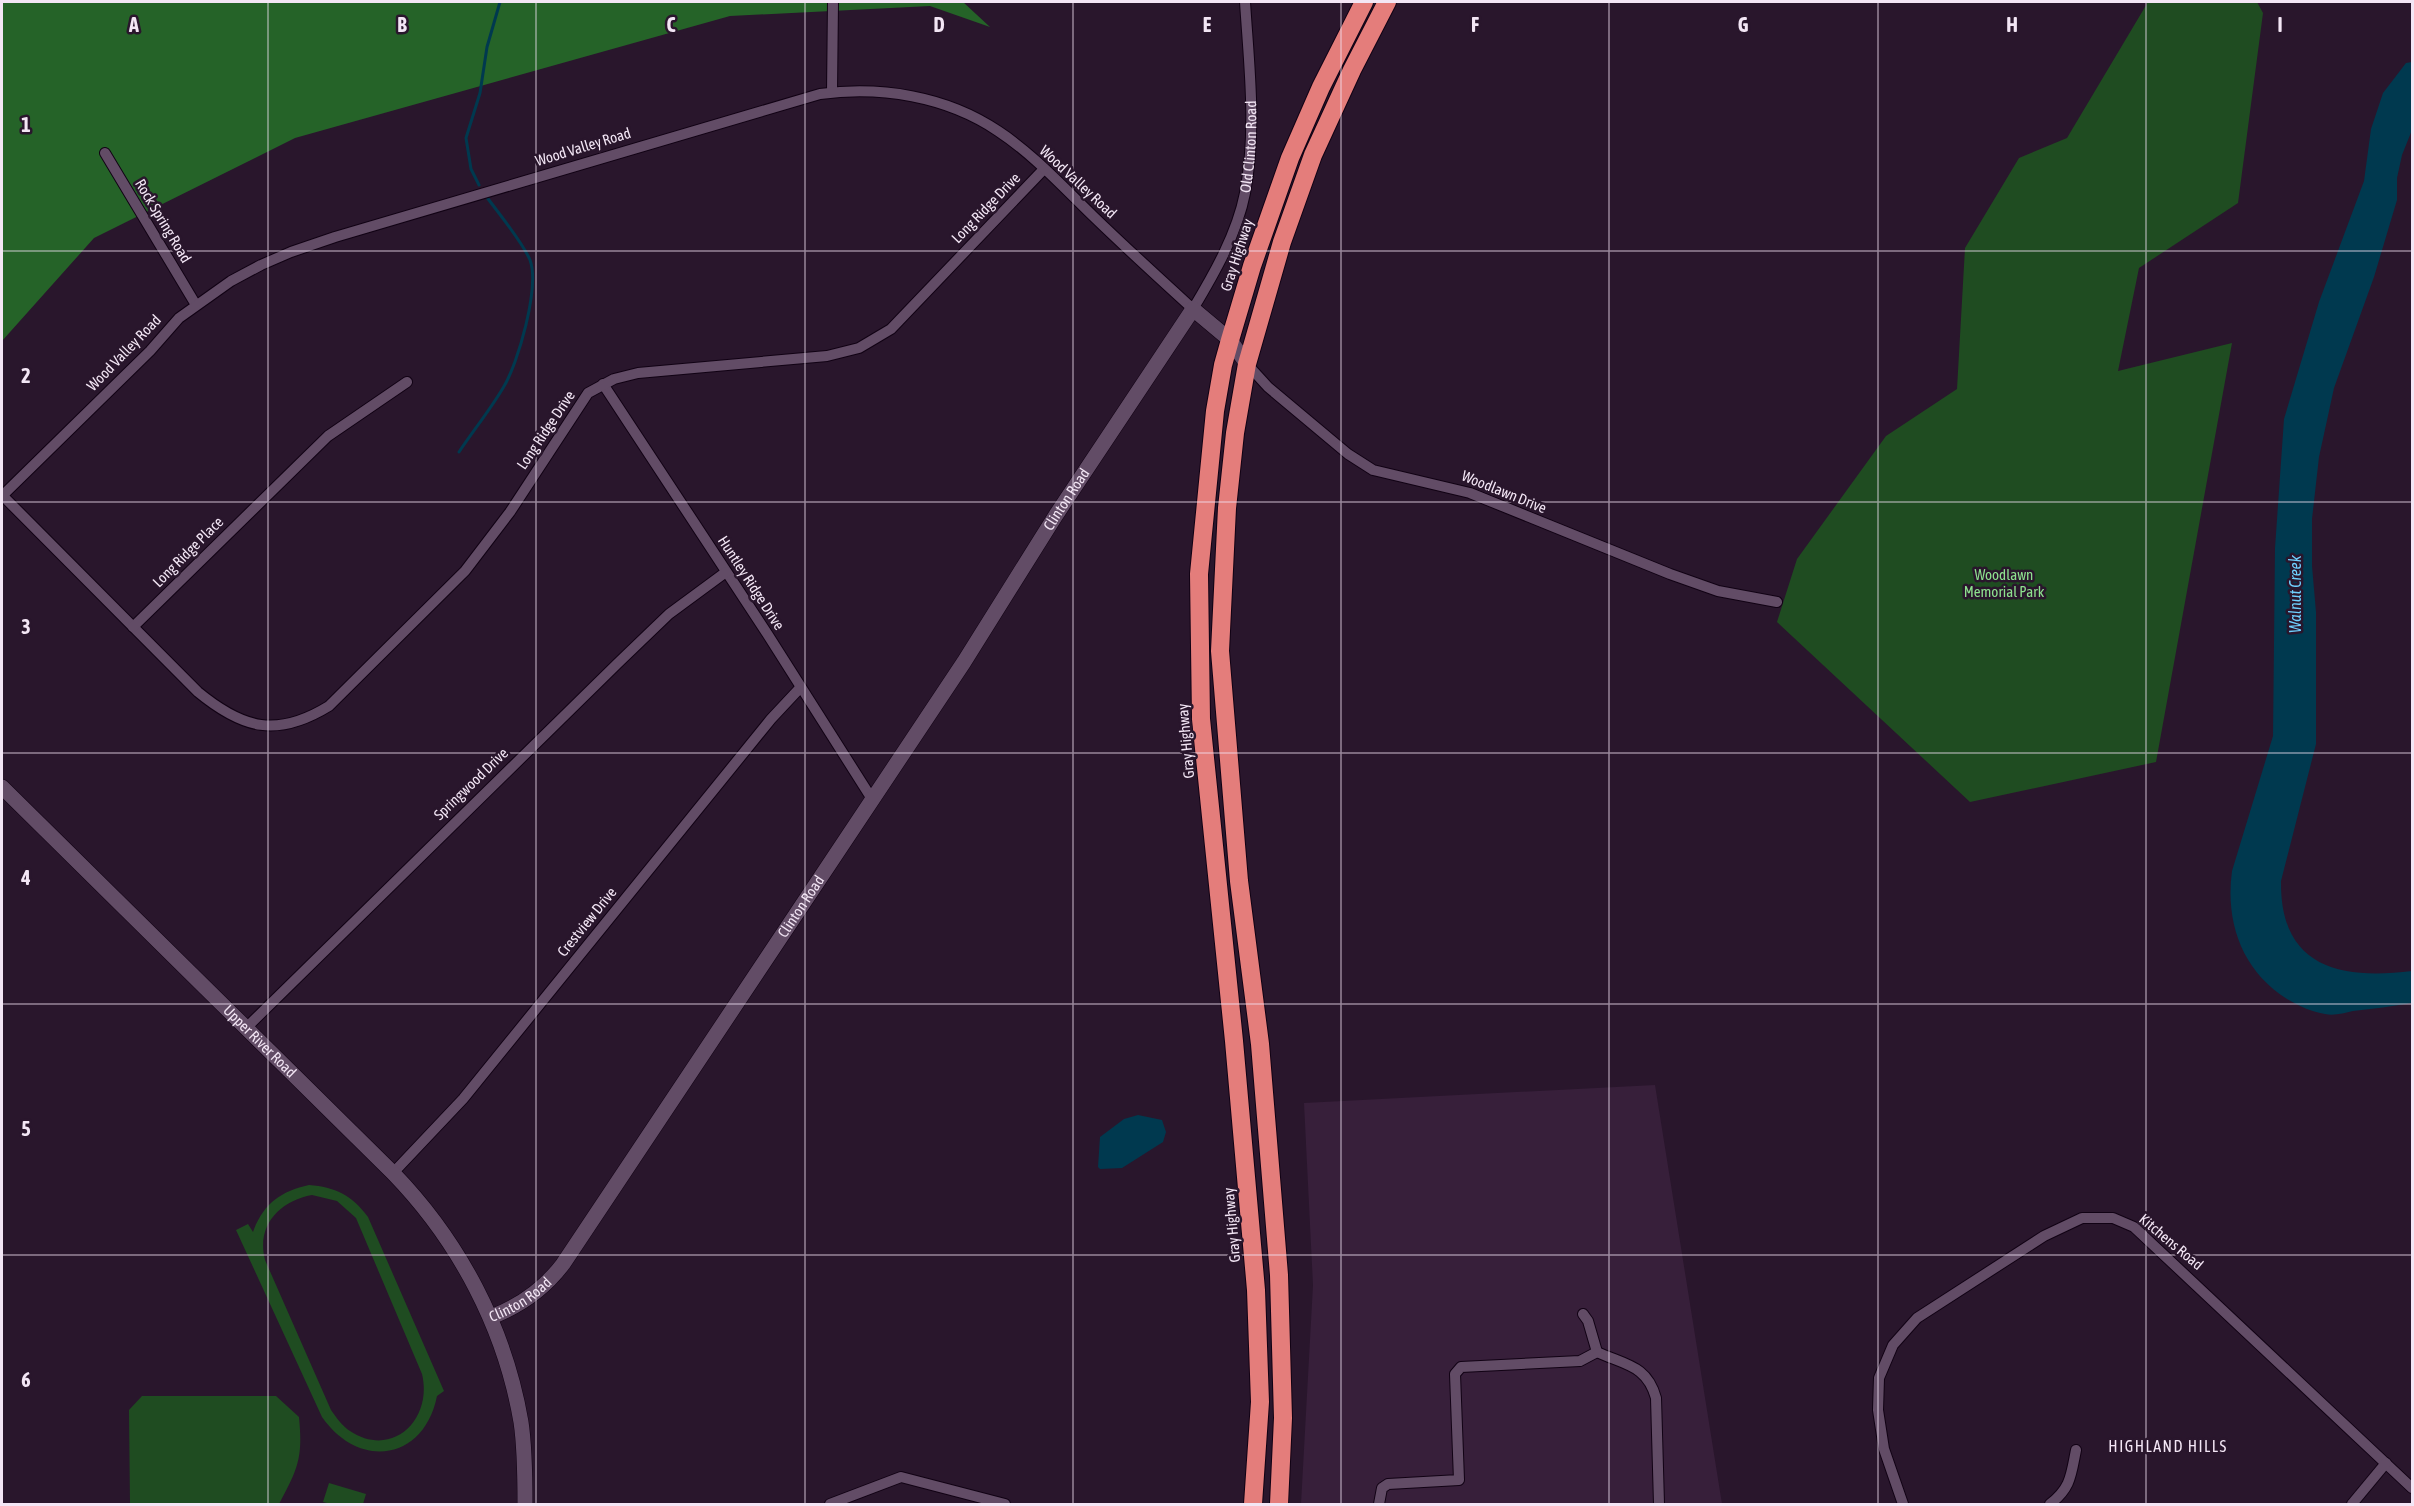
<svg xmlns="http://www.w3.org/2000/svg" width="2414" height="1506" font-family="'Asap Condensed',sans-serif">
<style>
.built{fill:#371f3a}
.green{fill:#1f4c21;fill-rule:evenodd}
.forest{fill:#256328}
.water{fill:#00394f}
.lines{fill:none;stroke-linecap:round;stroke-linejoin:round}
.stream{stroke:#00394f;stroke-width:3}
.street-casing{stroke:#110214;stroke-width:12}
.secondary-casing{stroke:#110214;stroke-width:16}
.highway-casing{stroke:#110214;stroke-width:20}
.street{stroke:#624c66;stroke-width:10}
.secondary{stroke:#624c66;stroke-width:15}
.highway{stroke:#e47d7b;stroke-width:18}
.grid{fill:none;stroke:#f3e6f5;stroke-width:1.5;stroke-opacity:0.55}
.labels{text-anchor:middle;stroke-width:5;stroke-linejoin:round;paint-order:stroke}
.street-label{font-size:15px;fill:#f3e6f5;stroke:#29162c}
.park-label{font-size:15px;fill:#8de18e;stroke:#29162c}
.water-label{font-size:16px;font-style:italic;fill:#6fd0fe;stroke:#29162c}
.neighbourhood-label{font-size:16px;letter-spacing:1.5px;fill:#f3e6f5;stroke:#29162c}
.grid-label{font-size:20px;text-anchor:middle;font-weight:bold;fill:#f3e6f5;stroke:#29162c;stroke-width:5;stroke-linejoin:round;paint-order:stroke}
</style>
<rect width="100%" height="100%" fill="#29162c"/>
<!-- built -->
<path class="built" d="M1655 1085 1722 1504H1301L1313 1285 1304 1103Z"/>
<!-- green -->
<path class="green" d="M2148 2H2257L2263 13 2238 203 2139 268 2118 371 2232 343 2156 762 1970 802 1777 622 1797 559 1886 436 1957 389 1965 248 2019 158 2067 138Z
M309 1185C335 1187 352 1195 368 1217L444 1391 437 1396C424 1461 359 1470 322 1417L236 1230 248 1224 253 1232C263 1204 281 1191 309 1185ZM312 1195 337 1201 356 1218 422 1374C433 1420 392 1459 350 1431 342 1426 336 1417 331 1410L265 1260C256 1225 280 1201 312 1195Z
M142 1396H276L299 1417C303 1458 298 1469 279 1504H130L129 1410Z
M329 1483 366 1494 363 1504H331L323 1502Z"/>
<!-- forest -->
<path class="forest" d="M2 2H963L990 27 930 6 730 16 295 138 94 238 2 341Z"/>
<!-- water -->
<path class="water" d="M2412 62V130L2402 155 2397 178V200L2374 277 2334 388 2319 457 2312 519V566L2316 612V744L2281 881C2280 967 2339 980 2412 971V1003C2393 1006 2373 1009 2353 1011 2344 1013 2334 1016 2325 1014 2312 1012 2299 1006 2287 999 2242 971 2225 922 2232 871L2273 736 2275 548 2284 419 2319 302 2364 181 2371 129 2383 93 2406 63Z
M1138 1115 1162 1120 1166 1132 1163 1142 1122 1168 1100 1169 1098 1167 1100 1137 1124 1119Z"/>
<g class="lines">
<!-- stream -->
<path class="stream" d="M479 185 471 169 466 138 480 93 487 47 500 2
M459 452C473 431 490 410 503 388 518 364 540 287 530 260 522 241 499 214 486 196"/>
<!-- street casing -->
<g class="street-casing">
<g id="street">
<path d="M832 92 833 2"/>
<path d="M105 153 196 305"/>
<path d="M1247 364 1268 387 1348 454 1373 470 1470 493 1670 574 1718 591 1777 602"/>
<path d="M603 384 768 635 872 799"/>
<path d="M2 495 198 692C243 729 277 738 329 706L465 571 510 512 588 393 614 379 638 373 827 356 859 348 891 329 1044 169"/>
<path id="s1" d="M2 496 150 351 179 318 231 281 261 265 291 252 335 237 820 94C881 86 946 96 998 131 1033 154 1063 187 1093 216 1126 248 1159 278 1193 309 1214 274 1237 234 1245 193 1257 129 1249 65 1245 2"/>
<path d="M133 627 328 436 407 382"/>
<path d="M246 1028 618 663 669 614 726 572"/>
<path d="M393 1173 463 1099 771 719 800 688"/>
<path d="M1583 1314 1588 1321 1597 1352C1625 1365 1647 1365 1656 1398L1659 1504"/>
<path d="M830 1504 901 1477 1005 1504"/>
<path d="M1379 1504 1382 1488 1388 1484 1459 1480 1455 1374 1461 1367 1580 1361 1597 1352"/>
<path d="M1903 1504 1884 1449 1878 1410 1879 1378 1893 1345 1917 1318 2044 1236 2082 1218H2113L2134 1227 2412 1488"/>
<path d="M2050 1504C2071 1488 2071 1475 2076 1450"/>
<path d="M2352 1504 2386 1463"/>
</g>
</g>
<!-- secondary casing -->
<g class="secondary-casing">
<g id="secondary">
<path id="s2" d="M2 787 393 1173C459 1241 505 1328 521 1422 525 1449 525 1478 525 1504"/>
<path id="s3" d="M491 1317C520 1306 544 1289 563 1264L964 662 1056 515 1193 309 1230 340 1247 364"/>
</g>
</g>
<!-- highway casing -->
<g class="highway-casing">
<path id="highway" d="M1253 1504 1260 1402 1256 1290 1234 1041 1201 719 1199 574 1215 411 1223 365 1230 340 1252 266 1290 158 1321 87 1364 2
M1279 1504 1283 1418 1279 1275 1260 1044 1239 881 1220 651 1227 508 1235 433 1247 364 1282 242 1313 155 1352 70 1387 2"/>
</g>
<!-- street -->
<use href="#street" class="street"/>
<!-- secondary -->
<use href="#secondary" class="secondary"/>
<!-- highway -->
<use href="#highway" class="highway"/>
</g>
<!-- grid -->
<path class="grid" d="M268 2V1504M536 2V1504M805 2V1504M1073 2V1504M1341 2V1504M1609 2V1504M1878 2V1504M2146 2V1504M2 251H2412M2 502H2412M2 753H2412M2 1004H2412M2 1255H2412"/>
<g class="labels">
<!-- street labels -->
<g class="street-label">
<text dy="5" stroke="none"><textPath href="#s1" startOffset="1558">Old Clinton Road</textPath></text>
<text transform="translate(583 147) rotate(-17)" y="5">Wood Valley Road</text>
<text transform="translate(1078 182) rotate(43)" y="5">Wood Valley Road</text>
<text transform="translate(986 208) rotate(-46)" y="5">Long Ridge Drive</text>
<text transform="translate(163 221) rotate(59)" y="5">Rock Spring Road</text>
<text transform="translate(1237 255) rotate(-72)" y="5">Gray Highway</text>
<text transform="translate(124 353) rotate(-46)" y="5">Wood Valley Road</text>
<text transform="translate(546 430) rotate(-56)" y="5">Long Ridge Drive</text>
<text transform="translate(1504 492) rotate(22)" y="5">Woodlawn Drive</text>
<text dy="5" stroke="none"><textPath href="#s3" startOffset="1006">Clinton Road</textPath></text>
<text transform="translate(188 552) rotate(-45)" y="5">Long Ridge Place</text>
<text transform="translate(751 583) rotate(57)" y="5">Huntley Ridge Drive</text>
<text transform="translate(1186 741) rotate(-95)" y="5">Gray Highway</text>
<text transform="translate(471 784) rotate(-44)" y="5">Springwood Drive</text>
<text dy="5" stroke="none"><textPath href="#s3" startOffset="520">Clinton Road</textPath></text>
<text transform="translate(587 922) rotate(-51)" y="5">Crestview Drive</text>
<text dy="5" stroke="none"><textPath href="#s2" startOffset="362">Upper River Road</textPath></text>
<text transform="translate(1232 1225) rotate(-95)" y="5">Gray Highway</text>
<text transform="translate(2171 1242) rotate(40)" y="5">Kitchens Road</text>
<text dy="5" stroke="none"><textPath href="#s3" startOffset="34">Clinton Road</textPath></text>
</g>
<!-- park labels -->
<g class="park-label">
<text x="2004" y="580">Woodlawn<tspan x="2004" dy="17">Memorial Park</tspan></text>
</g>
<!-- water labels -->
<g class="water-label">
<text transform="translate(2295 594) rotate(-90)" y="6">Walnut Creek</text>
</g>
<!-- neighbourhood labels -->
<g class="neighbourhood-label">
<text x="2168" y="1452">HIGHLAND HILLS</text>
</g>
</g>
<g class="grid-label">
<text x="134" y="32">A</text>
<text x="402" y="32">B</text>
<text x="671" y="32">C</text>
<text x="939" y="32">D</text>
<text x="1207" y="32">E</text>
<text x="1475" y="32">F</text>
<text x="1743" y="32">G</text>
<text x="2012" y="32">H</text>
<text x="2280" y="32">I</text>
<text x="26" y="132">1</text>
<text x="26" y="383">2</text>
<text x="26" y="634">3</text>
<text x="26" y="885">4</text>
<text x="26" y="1136">5</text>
<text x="26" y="1387">6</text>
</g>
<!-- border -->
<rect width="2414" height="1506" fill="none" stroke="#f3e6f5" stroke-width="6"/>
</svg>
